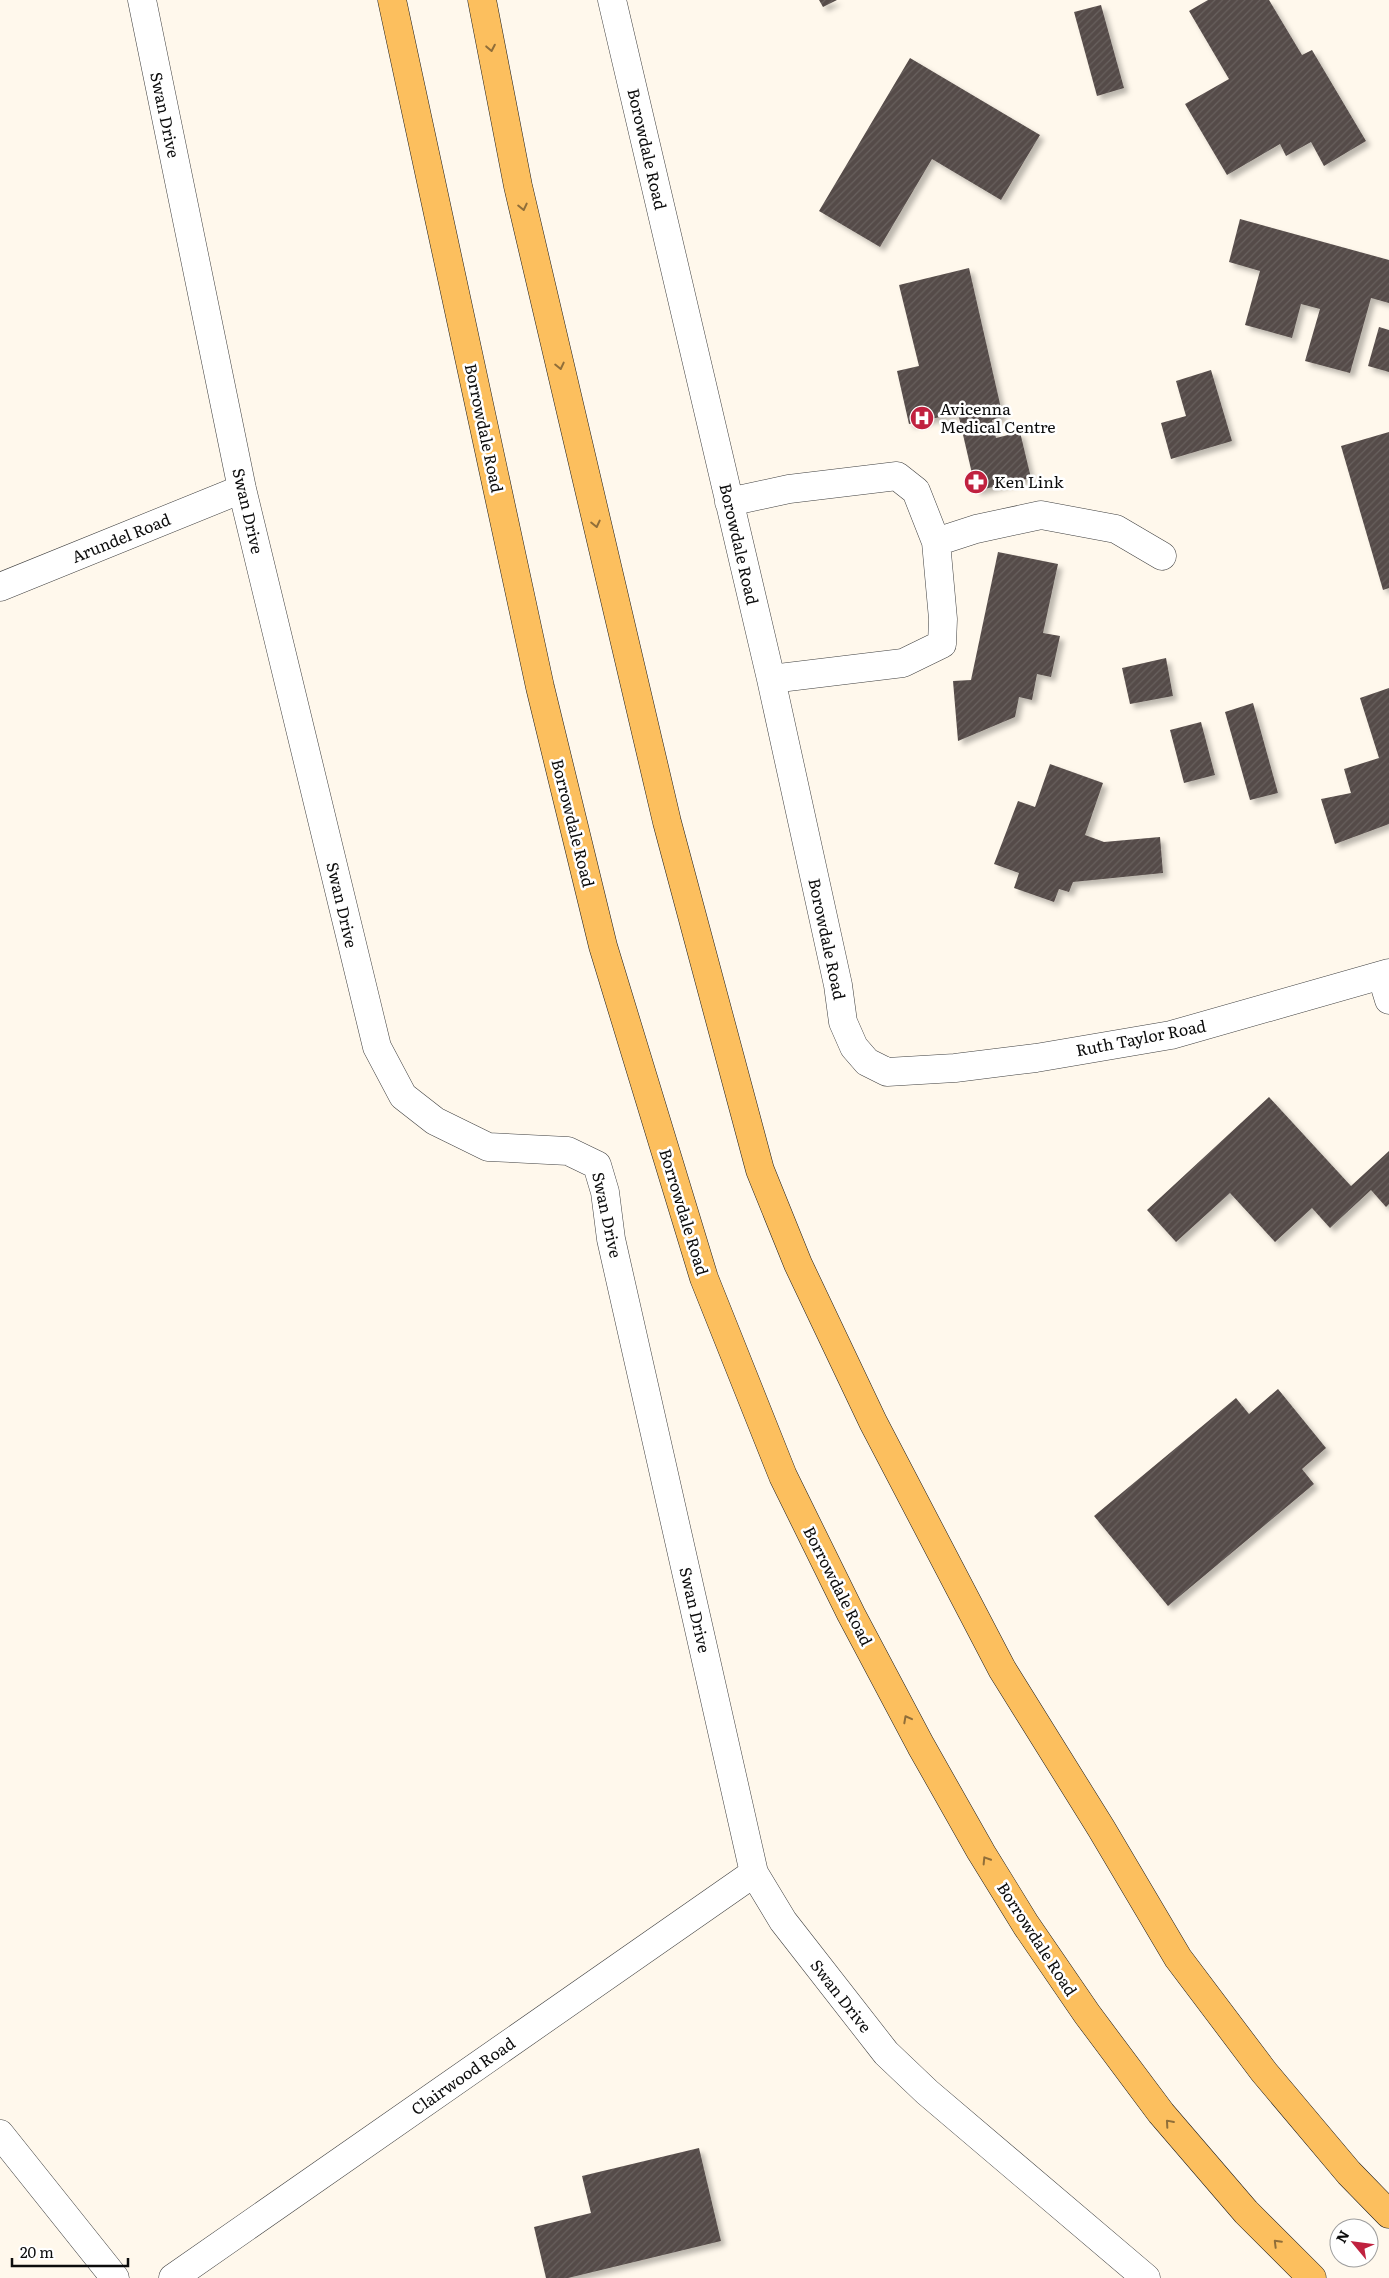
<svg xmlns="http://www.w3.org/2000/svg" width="1389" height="2278" font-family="Literata,serif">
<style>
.building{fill:url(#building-hatch);filter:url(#shadow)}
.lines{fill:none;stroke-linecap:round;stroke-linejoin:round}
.minor-casing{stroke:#3f3f3f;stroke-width:29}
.major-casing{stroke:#1d1d1d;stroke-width:29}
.minor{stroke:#fff;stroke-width:28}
.major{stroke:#fcbf5e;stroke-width:28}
.oneway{stroke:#906e39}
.labels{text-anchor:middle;stroke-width:5;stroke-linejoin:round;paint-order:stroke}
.street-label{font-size:16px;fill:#0c0c0c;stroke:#fff}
.poi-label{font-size:16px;fill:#0c0c0c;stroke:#fff;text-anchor:start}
</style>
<defs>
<pattern id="building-hatch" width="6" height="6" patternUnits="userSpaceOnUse" patternTransform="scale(1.25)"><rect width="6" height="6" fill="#554b48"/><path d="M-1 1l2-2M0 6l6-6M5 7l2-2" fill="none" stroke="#68605e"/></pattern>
<filter id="shadow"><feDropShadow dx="4.5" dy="4.5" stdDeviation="2.5" flood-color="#0004"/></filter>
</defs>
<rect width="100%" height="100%" fill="#fff8ec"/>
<!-- building -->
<path class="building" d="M819 0H837L823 7Z
M1208 0H1269L1302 55 1312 50 1366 141 1324 166 1311 142 1286 156 1280 144 1227 175 1185 104 1229 79 1189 11Z
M1101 5 1124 88 1097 96 1074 12Z
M910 58 1040 135 1001 200 932 159 880 247 819 211Z
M1240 219 1389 260V303L1371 298 1350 373 1305 361 1320 309 1301 304 1292 338 1245 325 1260 271 1229 262Z
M969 268 1003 417 992 420 996 438 1020 432 1031 478 976 491 958 413 909 424 897 371 919 366 899 285Z
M1379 327 1389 330V372L1368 366Z
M1211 370 1232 441 1171 459 1161 423 1186 416 1176 381Z
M1389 432V588L1383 590 1341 446Z
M998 552 1058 564 1043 633 1060 636 1051 677 1037 674 1032 700 1019 697 1015 717 958 741 953 681 971 680Z
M1166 658 1173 696 1130 704 1122 668Z
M1389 688V824L1335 844 1321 799 1351 793 1344 769 1379 758 1360 698Z
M1253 703 1278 793 1250 800 1225 712Z
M1201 722 1215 775 1184 783 1170 730Z
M1050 764 1103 783 1085 835 1104 842 1160 837 1163 873 1073 882 1069 892 1059 889 1054 902 1014 888 1019 873 994 864 1018 801 1035 807Z
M1269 1097 1351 1186 1389 1151V1204L1386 1207 1371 1190 1330 1228 1312 1208 1275 1242 1230 1193 1176 1242 1147 1210Z
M1278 1389 1326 1448 1302 1469 1314 1484 1168 1606 1094 1516 1236 1398 1249 1414Z
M699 2148 721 2241 568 2278H546L534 2227 591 2213 582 2176Z"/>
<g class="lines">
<!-- minor casing -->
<g class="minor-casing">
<path id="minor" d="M142 0 242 489 377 1047 403 1096 435 1121 488 1147 568 1151 597 1165 605 1192 611 1239 754 1873 783 1921 886 2053 927 2092 1146 2278
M612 0 771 679 838 985 843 1022 854 1047 867 1062 887 1072 955 1068 1036 1058 1171 1035 1389 973
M729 502 789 489 897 476 916 491 936 542 943 619 942 644 903 663 771 679
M936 542 976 529 1041 515 1116 529 1162 556
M0 587 242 489
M1382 977 1389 1000
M0 2134 115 2278
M173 2278 754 1873"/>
</g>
<!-- major casing -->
<g class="major-casing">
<path id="major" d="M392 0 540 687 603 946 704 1278 783 1476 851 1614 921 1746 981 1852 1026 1925 1087 2014 1161 2113 1246 2212 1312 2278
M482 0 518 186 667 822 760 1170 798 1264 873 1422 1002 1669 1101 1828 1178 1958 1264 2072 1349 2173 1389 2214"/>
</g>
<!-- minor -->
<use href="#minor" class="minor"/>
<!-- major -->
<use href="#major" class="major"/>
</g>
<!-- one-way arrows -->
<defs><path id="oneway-chevron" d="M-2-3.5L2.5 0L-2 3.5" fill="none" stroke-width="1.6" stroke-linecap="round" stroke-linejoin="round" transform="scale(1.25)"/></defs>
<g class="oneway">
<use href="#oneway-chevron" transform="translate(491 48) rotate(79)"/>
<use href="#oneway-chevron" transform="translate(523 207) rotate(77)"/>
<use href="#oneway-chevron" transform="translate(560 366) rotate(77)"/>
<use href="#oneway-chevron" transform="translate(596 524) rotate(77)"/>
<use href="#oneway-chevron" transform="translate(907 1719) rotate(-118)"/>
<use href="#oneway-chevron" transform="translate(986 1860) rotate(-122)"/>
<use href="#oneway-chevron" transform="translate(1169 2123) rotate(-131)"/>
<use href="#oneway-chevron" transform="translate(1277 2243) rotate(-135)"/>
</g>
<!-- icons -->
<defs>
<g id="hospital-disc" transform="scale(1.25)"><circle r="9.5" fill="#c0213f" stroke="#fff"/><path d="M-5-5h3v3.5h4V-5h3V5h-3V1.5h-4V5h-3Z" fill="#fff"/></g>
<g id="pharmacy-disc" transform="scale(1.25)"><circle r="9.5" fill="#c0213f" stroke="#fff"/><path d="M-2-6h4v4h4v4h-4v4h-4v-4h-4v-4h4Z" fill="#fff"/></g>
</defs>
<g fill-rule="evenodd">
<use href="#hospital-disc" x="922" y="418"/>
<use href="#pharmacy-disc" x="976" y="482"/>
</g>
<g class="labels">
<!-- street labels -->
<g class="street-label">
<text transform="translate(165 115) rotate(78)" y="6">Swan Drive</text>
<text transform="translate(647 149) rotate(77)" y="6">Borowdale Road</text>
<text transform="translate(484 428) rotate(78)" y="6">Borrowdale Road</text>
<text transform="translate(248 511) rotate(77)" y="6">Swan Drive</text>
<text transform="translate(121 538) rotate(-22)" y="6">Arundel Road</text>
<text transform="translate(739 544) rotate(77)" y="6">Borowdale Road</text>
<text transform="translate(573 823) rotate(76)" y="6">Borrowdale Road</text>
<text transform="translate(342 905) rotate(77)" y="6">Swan Drive</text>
<text transform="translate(827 939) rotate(78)" y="6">Borowdale Road</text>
<text transform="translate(1141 1038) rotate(-11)" y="6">Ruth Taylor Road</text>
<text transform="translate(684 1212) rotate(73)" y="6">Borrowdale Road</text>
<text transform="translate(607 1215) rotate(78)" y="6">Swan Drive</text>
<text transform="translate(838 1586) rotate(63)" y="6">Borrowdale Road</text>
<text transform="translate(695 1610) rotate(77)" y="6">Swan Drive</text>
<text transform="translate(1037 1939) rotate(57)" y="6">Borrowdale Road</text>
<text transform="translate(841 1996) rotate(52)" y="6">Swan Drive</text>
<text transform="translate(463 2076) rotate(-35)" y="6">Clairwood Road</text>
</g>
<!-- poi labels -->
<g class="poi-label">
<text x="940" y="415">Avicenna<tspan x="940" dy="18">Medical Centre</tspan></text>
<text x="994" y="488">Ken Link</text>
</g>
</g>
<!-- north arrow -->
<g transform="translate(1354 2243) rotate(299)"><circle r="24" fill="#ffffff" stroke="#9e9e9e"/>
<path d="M0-4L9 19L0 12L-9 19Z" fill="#c0213f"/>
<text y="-8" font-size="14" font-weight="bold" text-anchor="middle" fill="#0c0c0c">N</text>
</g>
<!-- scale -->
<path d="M12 2258v8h116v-8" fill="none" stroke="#0c0c0c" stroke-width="2.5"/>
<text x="20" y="2258" font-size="15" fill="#0c0c0c" stroke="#ffffff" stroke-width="4" paint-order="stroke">20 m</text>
</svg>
